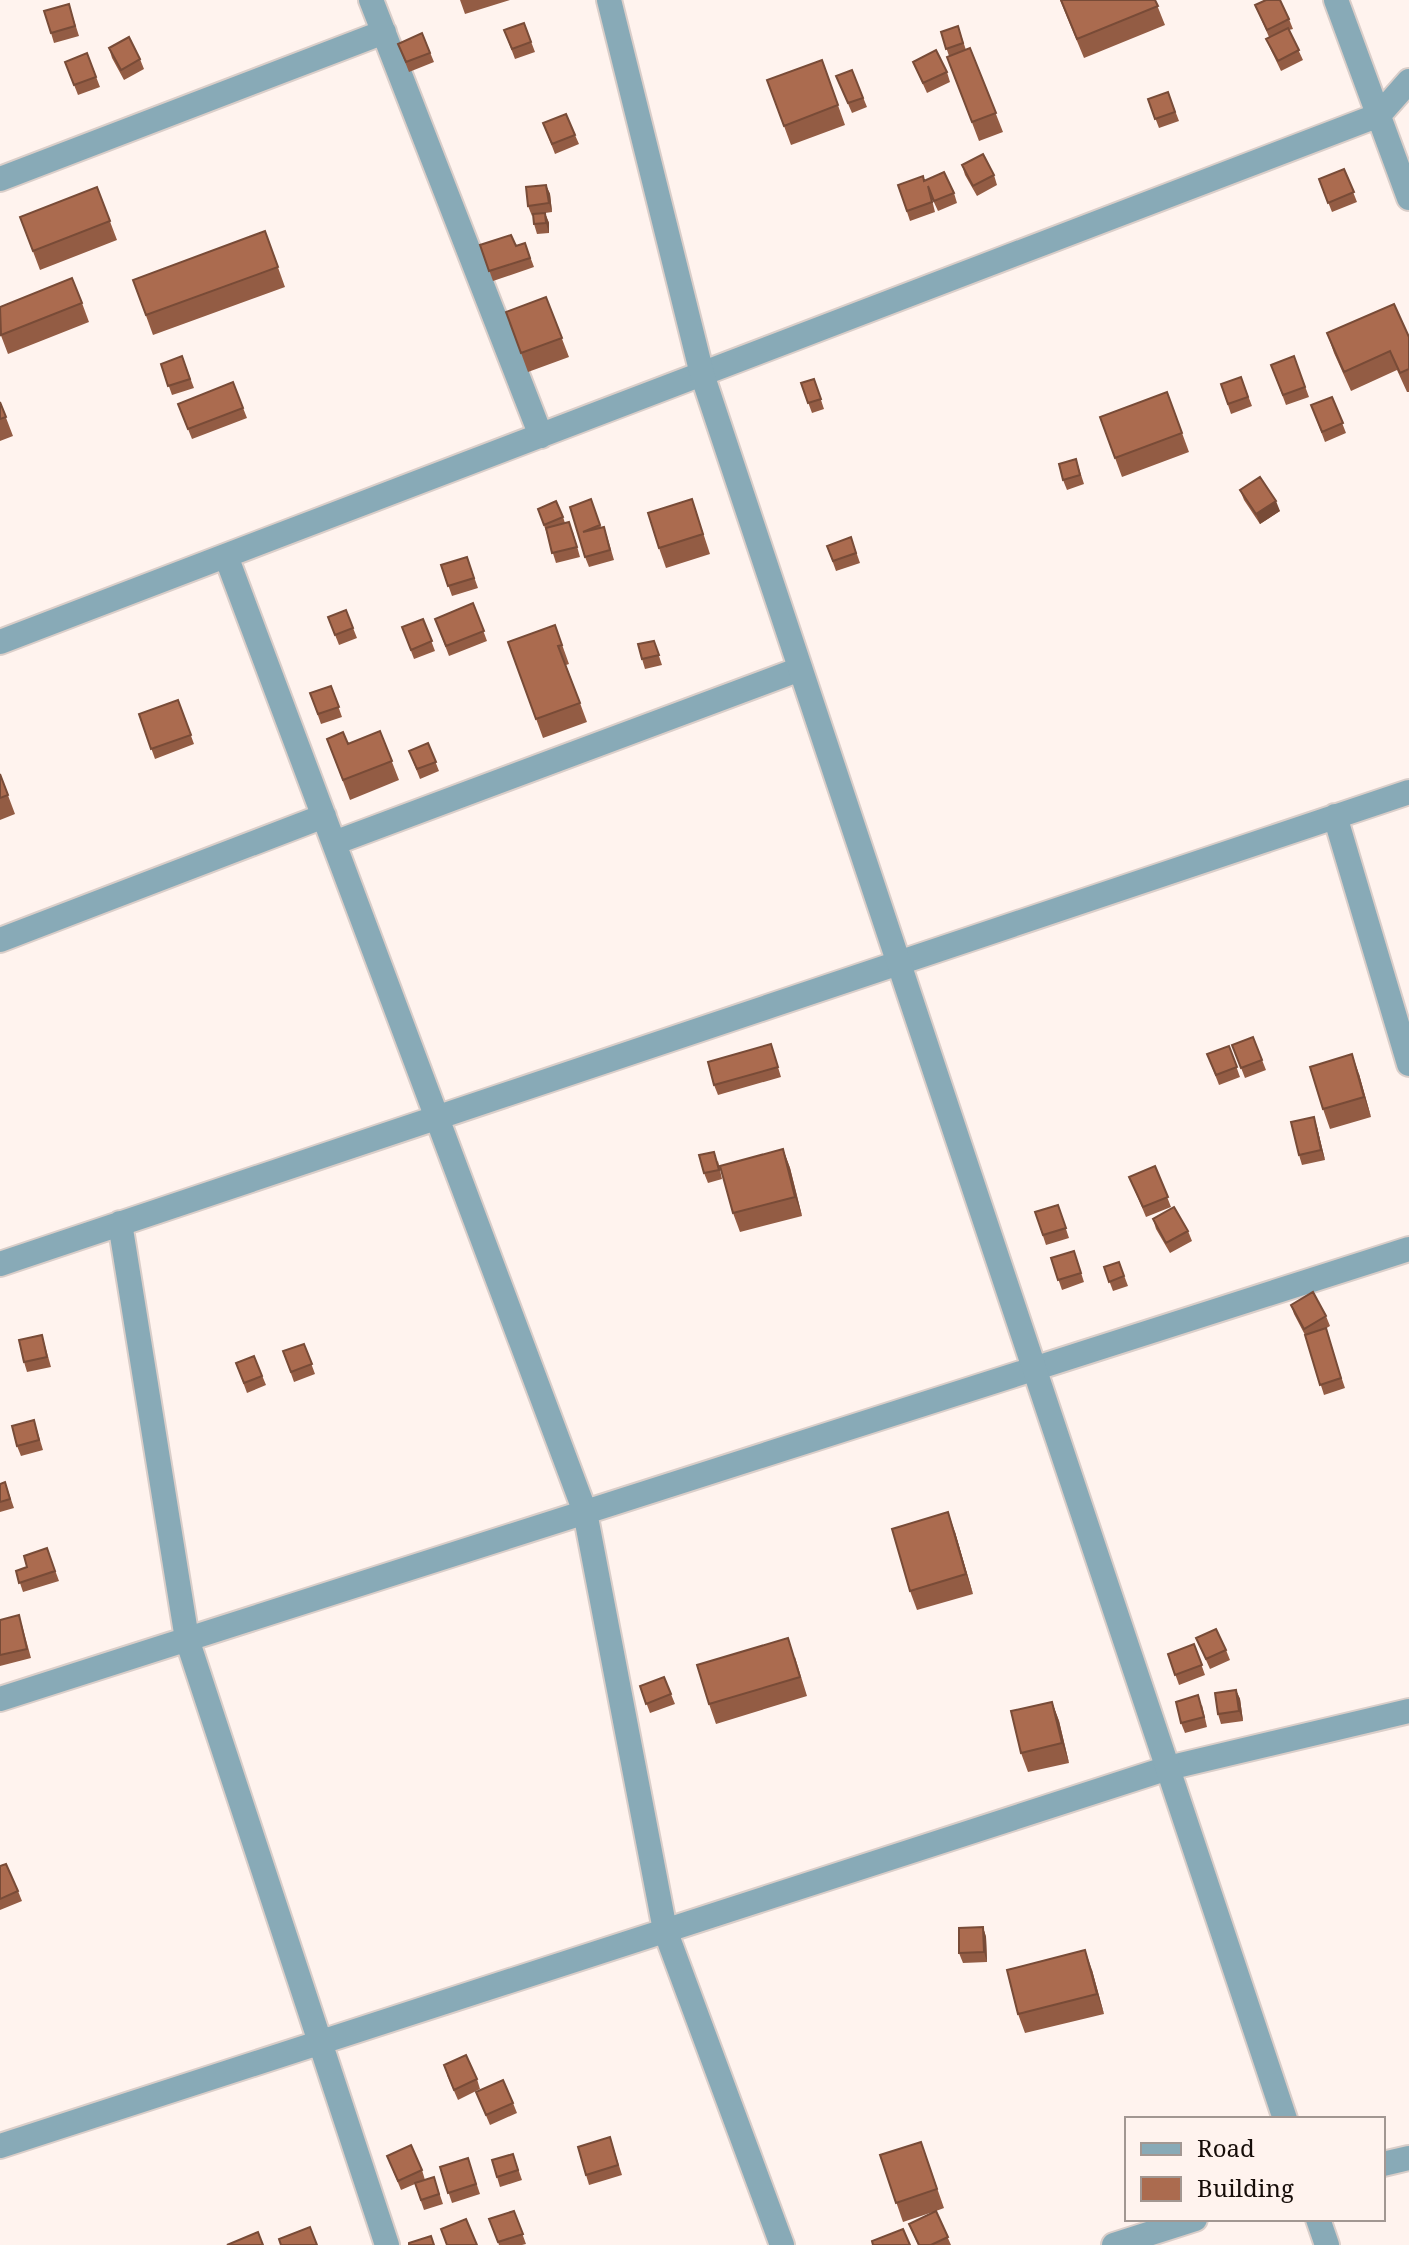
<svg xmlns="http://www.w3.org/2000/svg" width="1409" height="2245" font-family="'Noto Serif',serif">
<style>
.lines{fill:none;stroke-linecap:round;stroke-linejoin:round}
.minor-casing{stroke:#dacec9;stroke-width:28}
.tertiary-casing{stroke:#dacec9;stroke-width:28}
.minor{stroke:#88aab7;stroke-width:24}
.tertiary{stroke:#88aab7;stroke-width:24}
.wall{fill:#935c44}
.shaded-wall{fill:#784b37}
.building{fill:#ab6b4f;stroke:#784b37;stroke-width:2}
</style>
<rect width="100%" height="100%" fill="#fff3ee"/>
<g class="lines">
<!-- minor casing -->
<g class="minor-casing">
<path id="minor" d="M371 0 541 436
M1336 0 1409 198
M0 179 384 32
M226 556 585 1512 665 1930 782 2245
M0 642 1379 115 1409 81
M1335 816 1409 1064
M334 843 800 669
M0 940 324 816
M120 1223 187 1639 387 2245
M0 1264 1409 792
M0 1699 1409 1249
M0 2146 1168 1768 1409 1711
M1383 2164 1409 2158
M1114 2245 1195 2219"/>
</g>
<!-- tertiary casing -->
<g class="tertiary-casing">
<path id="tertiary" d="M609 0 702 374 1285 2119
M1318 2219 1327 2245"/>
</g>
<!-- minor -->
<use href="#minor" class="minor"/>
<!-- tertiary -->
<use href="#tertiary" class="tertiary"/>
</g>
<!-- wall -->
<path class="wall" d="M460 0H510L465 14Z
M1060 0H1155L1165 25 1084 58Z
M1255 5 1289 19 1293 29 1289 30 1303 60 1281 71 1270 48 1266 39 1269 37Z
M72 14 79 36 54 43 51 33Z
M524 23 535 52 515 59 504 30Z
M958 26 966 50 970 48 1003 132 979 141 947 57 949 56 941 32Z
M422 33 434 62 409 72 398 44Z
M109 48 140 59 144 69 124 80 112 58Z
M87 53 100 87 78 95 65 62Z
M822 60 845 125 791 145 767 80Z
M913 62 947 72 950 82 927 93Z
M852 70 867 107 852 113 836 76Z
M1168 92 1179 121 1159 128 1148 99Z
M543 123 575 135 579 144 555 154Z
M962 165 994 175 997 185 977 196 965 175Z
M1344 169 1357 202 1332 212 1319 179Z
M546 185 550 194 552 212 545 213 549 223V233L537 234 534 224 533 215 532 216 528 206Z
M898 185 954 193 957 203 938 211 931 196 935 212 910 221Z
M97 187 117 240 40 270 20 217Z
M265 231 285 287 153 335 133 280Z
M525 243 534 267 493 281 480 245 516 246Z
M546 297 569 357 528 372 506 312Z
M82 303 89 322 8 354 0 333Z
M1327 333 1409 337V392H1407L1397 370 1351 391 1334 353Z
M182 356 194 388 172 395 161 364Z
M1294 356 1309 397 1286 405 1271 365Z
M1241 377 1252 406 1231 414 1221 384Z
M814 379 824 409 812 413 801 383Z
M233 382 247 418 192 439 178 404Z
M1167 392 1189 452 1122 477 1100 417Z
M1332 397 1346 433 1325 442 1311 405Z
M0 402 13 436 0 441Z
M1076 459 1084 484 1067 490 1063 480Z
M1240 490 1280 511 1260 524 1244 500Z
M591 499 601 527 607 536 614 560 589 567 585 557Z
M692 499 710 554 666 568 659 548Z
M538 509 563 517 565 523 573 532 580 557 556 563 546 531Z
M851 537 860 563 836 571 827 546Z
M467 557 478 588 452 596 441 565Z
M473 603 487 641 449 656 435 619Z
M346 610 357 638 339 645 328 617Z
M423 619 435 651 414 659 402 627Z
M555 625 569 664 566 665 587 722 543 738 508 642Z
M654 641 662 665 645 669 642 659Z
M331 686 342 717 321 724 310 693Z
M178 700 194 744 155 759 139 714Z
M380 731 399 780 350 800 327 739 348 744Z
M428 743 439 771 420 779 409 751Z
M0 774 15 814 0 820Z
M1253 1037 1266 1070 1245 1078 1232 1045Z
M771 1044 781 1077 718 1095 714 1085Z
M1229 1046 1240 1077 1219 1085 1207 1054Z
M1359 1074 1371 1117 1330 1129 1323 1109Z
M1317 1127 1325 1160 1302 1165 1299 1155Z
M783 1149 790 1168 802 1216 740 1232 733 1213Z
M718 1161 722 1179 708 1183 704 1173Z
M1155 1166 1171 1207 1146 1217 1133 1186Z
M1058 1205 1069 1238 1046 1245 1035 1212Z
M1153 1219 1188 1231 1192 1241 1170 1253 1156 1229Z
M1074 1251 1084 1282 1062 1290 1051 1258Z
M1119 1262 1128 1286 1113 1291 1104 1267Z
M1291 1305 1326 1316 1330 1326 1325 1329 1345 1388 1324 1395 1305 1335 1294 1314Z
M42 1335 51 1367 27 1372 24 1362Z
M304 1344 315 1374 294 1382 283 1351Z
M254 1356 266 1385 247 1393 236 1363Z
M37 1430 43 1450 21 1456 17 1446Z
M5 1482 14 1508 0 1512V1484Z
M955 1532 973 1594 917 1610 910 1591Z
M47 1548 59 1581 23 1592 16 1571 27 1567Z
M0 1620 22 1625 31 1658 0 1666Z
M1196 1638 1226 1650 1230 1660 1210 1669Z
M1194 1644 1205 1675 1179 1685 1168 1654Z
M795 1657 807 1696 716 1724 709 1704Z
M664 1677 675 1704 650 1713 640 1686Z
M1236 1690 1240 1699 1243 1721 1221 1724 1218 1714Z
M1052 1702 1059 1721 1069 1763 1028 1772 1021 1753Z
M1202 1705 1207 1727 1185 1733 1181 1723Z
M0 1866 18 1891 22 1901 0 1910Z
M983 1927 986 1937 987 1962 963 1963 959 1953Z
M1092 1970 1104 2014 1025 2033 1018 2014Z
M447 2075 477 2079 480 2089 458 2100Z
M476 2092 513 2103 517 2113 490 2125Z
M610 2137 622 2175 589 2185 586 2175Z
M921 2142 944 2208 936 2211 951 2245H918L909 2224 933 2212 903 2222 880 2155Z
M513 2154 522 2180 500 2187 497 2177Z
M387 2156 422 2170 425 2180 434 2177 443 2204 424 2210 415 2184 401 2190Z
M468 2158 480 2194 452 2203 440 2167Z
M514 2211 526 2244 522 2245H499L489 2219Z"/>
<!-- shaded-wall -->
<path class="shaded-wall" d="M546 185 550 194 552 212 549 203Z
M545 213 549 223V233L546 223Z
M1276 501 1280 511 1260 524 1256 514Z
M1352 1054 1359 1074 1371 1117 1364 1097Z
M1314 1117 1317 1127 1325 1160 1321 1150Z
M783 1149 790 1168 802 1216 795 1197Z
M948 1512 955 1532 973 1594 966 1574Z
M1236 1690 1240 1699 1243 1721 1239 1711Z
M1052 1702 1059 1721 1069 1763 1062 1743Z
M983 1927 986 1937 987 1962 984 1952Z
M1085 1950 1092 1970 1104 2014 1097 1994Z"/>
<!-- building -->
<path class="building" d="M1061 0H1155L1158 6 1077 39Z
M1266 0H1280L1289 19 1267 30 1255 5Z
M69 4 75 26 51 33 44 11Z
M524 23 531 42 512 49 504 30Z
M958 26 963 43 946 49 941 32Z
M1288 28 1299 50 1278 61 1266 39Z
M422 33 430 53 406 62 398 44Z
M129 37 140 59 121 70 109 48Z
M970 48 996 113 972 122 947 57Z
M936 50 947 72 923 83 913 62Z
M87 53 96 77 74 85 65 62Z
M822 60 838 105 784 126 767 80Z
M852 70 863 98 848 103 836 76Z
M1168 92 1175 112 1155 119 1148 99Z
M566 114 575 135 552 144 543 123Z
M983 154 994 175 973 186 962 165Z
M1344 169 1354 192 1328 203 1319 179Z
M944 172 954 193 934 201 928 186 932 202 907 211 898 185 923 176 924 181Z
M546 185 549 203 528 206 526 187Z
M97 187 110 221 33 251 20 217Z
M545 213 546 223 534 224 533 214Z
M265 231 278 267 146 315 133 280Z
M511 235 516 246 525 243 530 258 489 271 480 245Z
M72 278 82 303 1 335 0 307Z
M546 297 562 338 521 353 506 312Z
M1394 304 1409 337V369L1400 373 1390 351 1344 372 1327 333Z
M182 356 190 379 168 386 161 364Z
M1294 356 1305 387 1283 395 1271 365Z
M1241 377 1248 397 1228 404 1221 384Z
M814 379 821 399 808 403 801 383Z
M233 382 243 408 188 429 178 404Z
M1167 392 1182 433 1115 458 1100 417Z
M1332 397 1343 423 1322 432 1311 405Z
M0 402 6 417 0 419Z
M1076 459 1080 475 1063 480 1059 464Z
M1260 477 1276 501 1256 514 1240 490Z
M591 499 600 525 583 532 604 527 610 550 585 557 570 507Z
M692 499 703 534 659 548 648 513Z
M556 501 563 517 544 525 538 509Z
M569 522 577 547 552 553 546 528Z
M851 537 856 553 833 561 827 546Z
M467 557 474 578 448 586 441 565Z
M473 603 484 631 446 646 435 619Z
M346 610 353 628 335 635 328 617Z
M423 619 432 641 411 650 402 627Z
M555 625 562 645 558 646 580 703 536 719 508 642Z
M654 641 659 655 642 659 638 644Z
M331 686 339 707 318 714 310 693Z
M178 700 191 735 151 749 139 714Z
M380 731 392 761 343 780 327 739 343 732 348 744Z
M428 743 436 762 417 769 409 751Z
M0 774 8 795 0 798Z
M1253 1037 1262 1060 1241 1068 1232 1045Z
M771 1044 778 1067 714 1085 708 1062Z
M1229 1046 1237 1067 1216 1075 1207 1054Z
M1352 1054 1364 1097 1323 1109 1310 1067Z
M1314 1117 1321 1150 1299 1155 1291 1122Z
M783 1149 795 1197 733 1213 720 1166Z
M714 1152 719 1170 704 1173 699 1155Z
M1155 1166 1168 1197 1143 1207 1129 1177Z
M1058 1205 1066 1228 1043 1235 1035 1212Z
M1174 1207 1188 1231 1166 1243 1153 1219Z
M1074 1251 1081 1273 1058 1280 1051 1258Z
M1119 1262 1124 1276 1109 1282 1104 1267Z
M1313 1292 1326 1316 1304 1329 1291 1305Z
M1326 1328 1341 1378 1320 1385 1305 1335Z
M42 1335 47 1357 24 1362 19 1340Z
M304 1344 312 1364 291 1372 283 1351Z
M254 1356 262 1376 244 1383 236 1363Z
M34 1420 39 1440 17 1446 12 1426Z
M5 1482 10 1499 0 1502V1484Z
M948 1512 966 1574 910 1591 892 1529Z
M47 1548 55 1571 19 1583 16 1571 27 1567 24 1556Z
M19 1615 27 1649 0 1655V1620Z
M1216 1629 1226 1650 1206 1659 1196 1638Z
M788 1638 800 1677 709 1704 697 1665Z
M1194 1644 1202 1665 1175 1675 1168 1654Z
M664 1677 671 1694 646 1704 640 1686Z
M1236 1690 1239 1711 1218 1714 1215 1693Z
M1198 1695 1204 1717 1181 1723 1176 1702Z
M1052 1702 1062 1743 1021 1753 1011 1711Z
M6 1864 18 1891 0 1899V1866Z
M983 1927 984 1952 959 1953V1928Z
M1085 1950 1097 1994 1018 2014 1007 1970Z
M466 2055 477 2079 454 2090 444 2065Z
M503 2080 513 2103 486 2115 476 2092Z
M610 2137 618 2165 586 2175 578 2147Z
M921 2142 937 2189 896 2203 880 2155Z
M411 2145 422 2170 398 2181 387 2156Z
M513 2154 518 2170 497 2177 492 2160Z
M468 2158 476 2184 448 2193 440 2167Z
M434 2177 439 2194 421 2200 415 2183Z
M514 2211 523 2234 498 2242 489 2219Z
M936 2211 948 2237 931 2245H919L909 2224Z
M466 2219 477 2245H447L441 2229Z
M310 2227 317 2245H281L279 2239Z
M903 2229 910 2245H873L872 2241Z
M258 2232 263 2245H227Z
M431 2236 434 2245H409V2243Z"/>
<!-- legend -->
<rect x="1125" y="2117" width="260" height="104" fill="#fff3ee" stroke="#a29792" stroke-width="2"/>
<rect x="1141" y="2143" width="40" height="12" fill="#88aab7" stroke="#a29792" stroke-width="2"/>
<text x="1197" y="2157" font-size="24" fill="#160d09">Road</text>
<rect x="1141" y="2177" width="40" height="24" fill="#ab6b4f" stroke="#a29792" stroke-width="2"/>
<text x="1197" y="2197" font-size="24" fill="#160d09">Building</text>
</svg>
